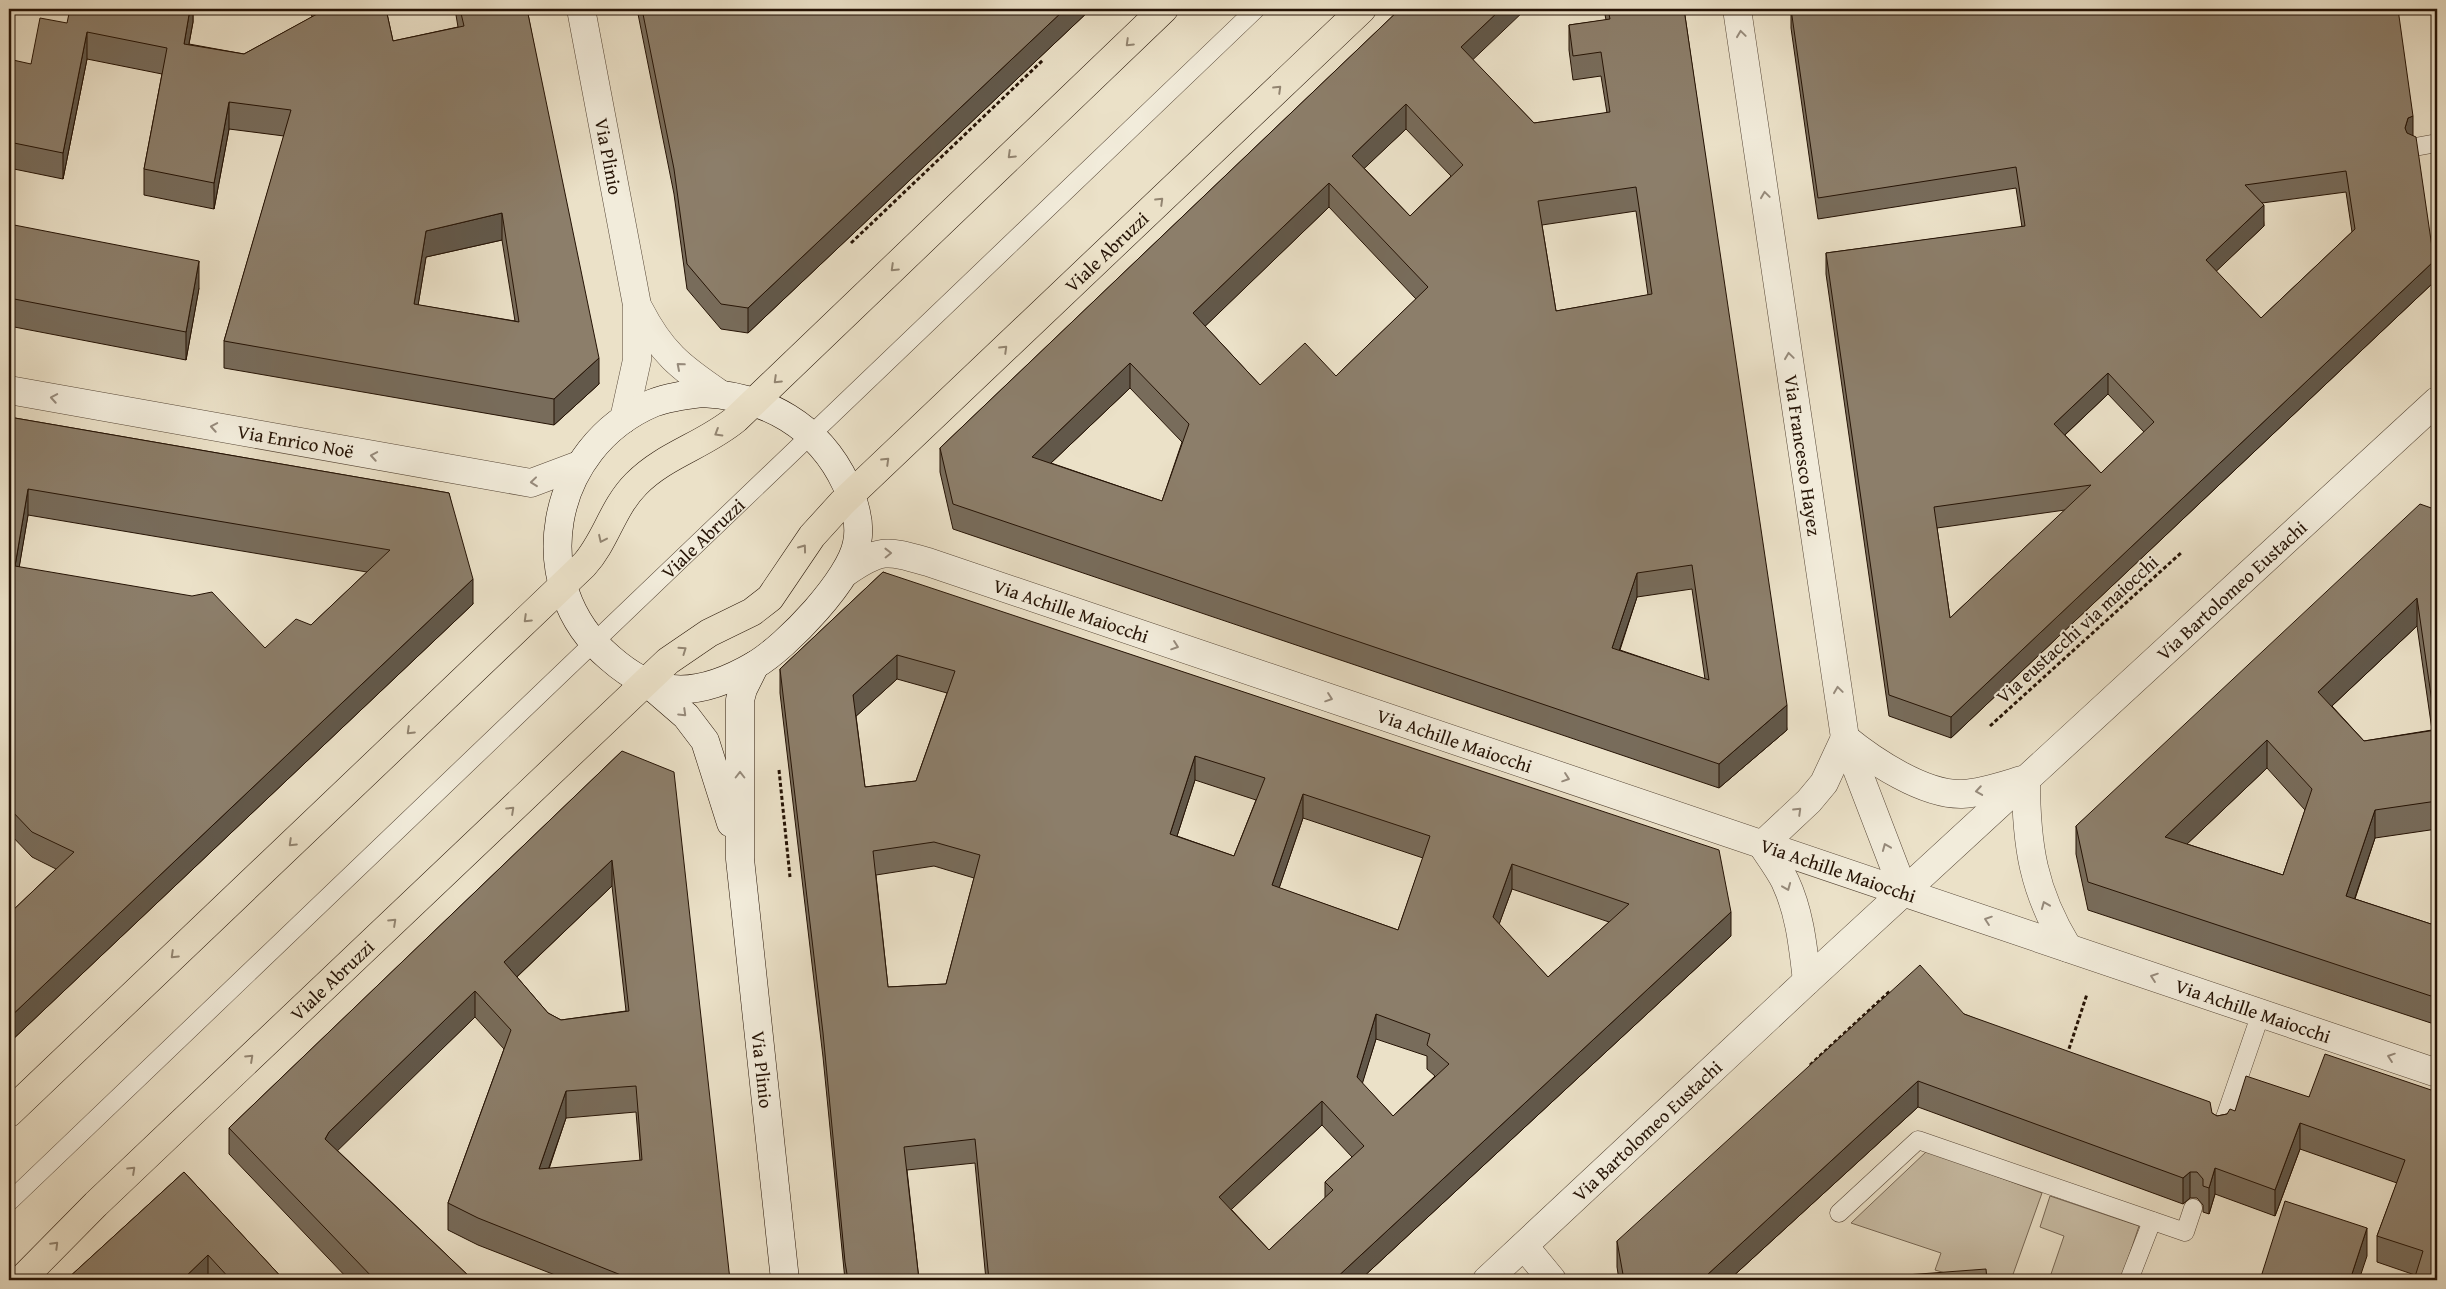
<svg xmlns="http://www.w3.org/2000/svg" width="2446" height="1289" font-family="'Gentium Book Plus',serif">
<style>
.green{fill:#c9bea7;stroke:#776856}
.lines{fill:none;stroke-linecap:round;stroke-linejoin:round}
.lane-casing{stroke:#564636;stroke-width:19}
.street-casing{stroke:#564636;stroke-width:29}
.secondary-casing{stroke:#251305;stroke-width:29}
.primary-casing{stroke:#251305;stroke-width:29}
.path{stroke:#251305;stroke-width:3;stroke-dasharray:4 2.5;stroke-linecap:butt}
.lane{stroke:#f2ecdb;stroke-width:18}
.street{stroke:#f2ecdb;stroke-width:28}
.secondary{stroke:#f2ecdb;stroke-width:28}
.primary{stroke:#ebe1c8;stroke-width:28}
.wall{fill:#786c5b;stroke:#251305;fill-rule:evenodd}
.shaded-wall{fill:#62584a;stroke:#251305}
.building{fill:#8c7e6a;stroke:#251305;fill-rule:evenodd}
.oneway{stroke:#968a7b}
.oneway2{stroke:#928470}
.labels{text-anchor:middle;stroke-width:4;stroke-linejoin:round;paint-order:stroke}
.street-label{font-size:19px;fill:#251305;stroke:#f2ecdb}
</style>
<rect width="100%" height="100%" fill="#ebe1c8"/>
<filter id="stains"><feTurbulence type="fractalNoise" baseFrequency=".004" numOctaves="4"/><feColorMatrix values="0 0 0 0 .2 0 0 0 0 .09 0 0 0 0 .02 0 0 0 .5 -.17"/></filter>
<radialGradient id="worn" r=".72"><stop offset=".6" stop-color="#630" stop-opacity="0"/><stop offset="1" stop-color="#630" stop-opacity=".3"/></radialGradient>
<!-- green -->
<path class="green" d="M1927 1151 2042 1193 2011 1280H1969L1935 1270 1941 1253 1851 1223Z
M2050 1196 2139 1226 2121 1280H2049L2064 1236 2040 1227Z"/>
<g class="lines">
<!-- lane casing -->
<g class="lane-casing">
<g id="lane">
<path d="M2415 147 2437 143"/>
<path d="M2220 1132 2261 1013"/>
<path id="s1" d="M9 1202 1256 9"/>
<path d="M1839 1213 1918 1140 2185 1232 2193 1208"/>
<path d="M2129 1280 2152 1221"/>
</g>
</g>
<!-- street casing -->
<g class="street-casing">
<g id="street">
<path id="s2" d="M581 9 637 305V360L624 419"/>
<path id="s3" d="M1737 9 1845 738 1904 892"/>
<path d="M639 309C661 352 680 367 720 394"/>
<path id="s4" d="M9 390 531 483 579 465"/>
<path id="s5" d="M845 573C881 548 886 550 928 562L2437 1073"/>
<path d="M1845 738C1873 761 1924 795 1962 794 1982 793 2002 786 2022 780"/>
<path d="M2026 779C2026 845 2033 891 2068 948"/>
<path d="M1762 845C1770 857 1779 869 1785 881 1800 913 1803 947 1807 981"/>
<path d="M1762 845 1809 801 1824 783 1845 738"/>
<path d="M1524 1246 1552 1280"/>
<path id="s6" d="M1487 1280 1807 981 2437 401"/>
</g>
</g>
<!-- secondary casing -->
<g class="secondary-casing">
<g id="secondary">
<path d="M702 393C766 396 819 426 846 484 854 501 861 524 857 543 851 579 787 646 755 665 731 679 700 692 672 689 649 687 627 673 610 658 523 585 549 447 653 403 668 397 685 395 702 393Z"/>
<path id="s7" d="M755 665 743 689 740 700V859L785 1280"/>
<path d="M649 684 686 716 705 741 731 823"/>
</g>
</g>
<!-- primary casing -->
<g class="primary-casing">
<g id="primary">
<path d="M9 1113 584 565C606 541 612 508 636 484 664 455 705 445 736 419L1164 9"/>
<path id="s8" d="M21 1280 96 1204 668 661 709 633 752 612 770 598 812 536 842 503 1362 9"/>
</g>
</g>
<!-- path -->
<path class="path" d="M851 243 1043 60
M1990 726 2182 552
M779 770 790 877
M2067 1055 2087 994
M1810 1065 1890 991"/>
<!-- lane -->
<use href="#lane" class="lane"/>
<!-- street -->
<use href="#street" class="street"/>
<!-- secondary -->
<use href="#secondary" class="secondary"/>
<!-- primary -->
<use href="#primary" class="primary"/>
</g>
<!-- wall -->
<path class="wall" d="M193 9V22L189 44 244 54 312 17 310 9H386L393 41 458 27 455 9H527L599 384 554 425 224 368V341L284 136 229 129 214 209 144 195V169L162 74 87 59 63 179 9 168V80L31 64 67 23ZM502 240 515 321 418 305 426 257Z
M637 9H1091L748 333 721 329 687 289 674 194Z
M1400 9 1473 60 1534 123 1607 113 1601 76 1573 80 1569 50V25L1606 20 1604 9H1684L1787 730 1719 788 953 529 940 472V448ZM1406 129 1451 176 1410 216 1364 168ZM1329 207 1416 299 1336 376 1260 385 1205 326ZM1636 211 1648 295 1556 311 1542 225ZM1130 388 1182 442 1162 501 1051 463ZM1692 589 1705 679 1620 650 1637 597Z
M1791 9 2413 136 2434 282 1951 738 1889 716 1826 274V253L2022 227 2016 188 1818 219 1791 28ZM2346 192 2352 232 2261 318 2216 271 2264 226 2262 203ZM2108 394 2144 432 2101 473 2065 435ZM2065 510 1950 618 1937 528Z
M9 224 199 288 186 360 9 326Z
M9 417 449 493 473 604 9 1043V914L56 869 32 857 9 833ZM28 515 367 572 311 625 265 648 19 567Z
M2437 510V829L2375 838 2355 899 2437 926V1025L2088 910 2076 854V826ZM2417 626 2432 730 2364 741 2332 706ZM2267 768 2305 810 2283 875 2187 844Z
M883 572 1731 936 1360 1280H986L975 1163 907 1170 919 1280H845L823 1057 780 693V669ZM897 679 947 693 916 781 865 787 856 716ZM1195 780 1256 800 1234 856 1177 836ZM1303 818 1423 858 1398 930 1279 888ZM934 866 974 878 946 984 888 987 876 875ZM1512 889 1609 922 1548 977 1499 924ZM1376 1039 1427 1056V1069L1435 1076 1393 1116 1362 1083ZM1322 1125 1352 1157 1325 1182V1198L1269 1250 1231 1209Z
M622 751 730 1280H568L478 1245 448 1230V1203L504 1049 475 1017 337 1150 473 1280H349L229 1154V1128ZM612 886 626 1011 561 1020 548 1013 517 977ZM636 1112 640 1161 549 1169 566 1118Z
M1964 1014 2212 1113 2217 1116 2227 1114 2235 1111 2309 1097 2437 1092V1280L2415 1275 2377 1262V1236L2397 1183 2300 1149 2275 1216 2215 1194 2209 1214 2203 1212V1205L2197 1198H2190L2183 1204 1918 1107 1729 1280H1619L1617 1267V1241Z
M184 1172 284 1280H66Z"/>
<!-- shaded-wall -->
<path class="shaded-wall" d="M190 9H193V22L184 70V44Z
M1065 9H1091L748 333V308Z
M1501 9H1526L1461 71V47Z
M87 32V59L63 179V153Z
M229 102V129L214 209V183Z
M1406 104V129L1352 180V156Z
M2413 116V136L2405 148V128L2408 118Z
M1329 183V207L1193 338V313Z
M2264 205V226L2206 281V260Z
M502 213V240L426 257 414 330V304L426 231Z
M199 261V288L186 360V332Z
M2434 261V282L1951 738V717Z
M599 358V384L554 425V399Z
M1130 363V388L1032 481V457Z
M2108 373V394L2054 445V424Z
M28 489V515L15 592V566Z
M1637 573V597L1612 672V648Z
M473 579V604L9 1043V1018Z
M2417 598V626L2318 719V692Z
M897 655V679L853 719V695Z
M1787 705V730L1719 788V764Z
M2267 740V768L2165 865V837Z
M1195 756V780L1170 858V834Z
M1303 794V818L1272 909V885Z
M2375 810V838L2346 924V896Z
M612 860V886L504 989V962Z
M1512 864V889L1493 941V917Z
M1731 912V936L1360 1280H1334Z
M475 991V1017L329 1159 325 1139 329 1132Z
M1376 1014V1039L1357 1101V1077Z
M1918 1081V1107L1729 1280H1707V1275Z
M566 1091V1118L539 1196V1169Z
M1322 1101V1125L1219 1221V1197Z
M2300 1123V1149L2275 1216V1190Z
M2215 1168V1194L2209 1214V1188Z
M2190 1172V1198L2183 1204V1178Z
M2367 1228V1256L2359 1280H2350Z
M208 1255V1280H182Z"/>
<!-- building -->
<path class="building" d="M70 9H190L184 44 244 54 317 14 316 9H386L393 41 464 26 460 9H527L599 358 554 399 224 341 291 110 229 102 214 183 144 169 167 48 87 32 63 153 9 142V80L13 60 31 64 40 18 67 23ZM502 213 519 322 414 304 426 231Z
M642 9H1065L748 308 721 304 687 264 674 169Z
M1400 9H1501L1461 47 1534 123 1610 112 1601 52 1573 56 1569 25 1610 19 1608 9H1684L1787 705 1719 764 953 504 940 448ZM1406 104 1463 165 1410 216 1352 156ZM1329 183 1428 287 1336 376 1305 343 1260 385 1193 313ZM1636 187 1652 294 1556 311 1538 201ZM1130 363 1189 424 1162 501 1032 457ZM1692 565 1700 621 1709 680 1612 648 1637 573Z
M1791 9H2398L2413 116 2408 118 2405 128 2407 133 2416 137 2434 261 1951 717 1889 695 1826 253 2025 226 2016 167 1818 198ZM2346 171 2355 229 2261 318 2206 260 2264 205 2245 185ZM2108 373 2154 422 2101 473 2054 424ZM2091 485 1950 618 1934 507Z
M9 224 199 261 186 332 9 298Z
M9 417 449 493 473 579 9 1018V914L74 852 32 832 9 808ZM28 489 390 550 311 625 296 619 265 648 212 592 192 596 15 566Z
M2420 504 2437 510V801L2375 810 2346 896 2437 926V998L2088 882 2076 826ZM2417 598 2436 730 2364 741 2318 692ZM2267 740 2312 789 2283 875 2165 837Z
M883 572 1719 850 1731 912 1334 1280H989L975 1139 904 1147 919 1280H848L845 1262 823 1033 780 669ZM897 655 955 671 916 781 865 787 853 695ZM1195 756 1265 778 1234 856 1170 834ZM1303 794 1430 836 1398 930 1272 885ZM934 842 980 855 946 984 888 987 873 851ZM1512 864 1629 904 1548 977 1493 917ZM1376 1014 1430 1034 1427 1045 1449 1064 1393 1116 1357 1077ZM1322 1101 1364 1146 1325 1182 1333 1190 1269 1250 1219 1197Z
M622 751 674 772 730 1280H618L631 1279 478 1218 448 1203 511 1030 475 991 329 1132 325 1139 473 1280H375L229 1128ZM612 860 629 1011 561 1020 548 1013 504 962ZM636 1086 642 1160 539 1169 566 1091Z
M1920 965 1964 1014 2210 1102 2212 1113 2217 1116 2227 1114 2230 1109 2235 1111 2246 1076 2309 1097 2325 1054 2437 1092V1280H2414L2423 1251 2377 1236 2405 1160 2300 1123 2275 1190 2215 1168 2209 1188 2203 1186V1179L2197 1172H2190L2183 1178 1918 1081 1707 1275 1708 1280H1624L1617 1241Z
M184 1172 284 1280H231L208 1255 182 1280H66Z
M2285 1201 2367 1228 2350 1280H2260Z
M1986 1269 1987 1280H1906V1275Z"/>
<!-- one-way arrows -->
<defs><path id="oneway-chevron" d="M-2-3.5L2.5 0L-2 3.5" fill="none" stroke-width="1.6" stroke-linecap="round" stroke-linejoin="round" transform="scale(1.25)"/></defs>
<g class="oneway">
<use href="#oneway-chevron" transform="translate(1741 34) rotate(-98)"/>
<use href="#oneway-chevron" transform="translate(1765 195) rotate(-98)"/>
<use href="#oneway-chevron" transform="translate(1789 356) rotate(-98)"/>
<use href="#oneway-chevron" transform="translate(680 366) rotate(-139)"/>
<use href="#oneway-chevron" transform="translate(54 398) rotate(-170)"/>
<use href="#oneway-chevron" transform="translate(214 427) rotate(-170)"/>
<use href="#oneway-chevron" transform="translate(374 456) rotate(-170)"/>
<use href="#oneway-chevron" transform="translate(534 482) rotate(174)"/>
<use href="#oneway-chevron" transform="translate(888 553) rotate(-1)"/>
<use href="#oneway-chevron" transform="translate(1175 646) rotate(19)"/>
<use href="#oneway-chevron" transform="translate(1838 690) rotate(-98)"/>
<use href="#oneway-chevron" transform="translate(1329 698) rotate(19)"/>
<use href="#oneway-chevron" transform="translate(683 713) rotate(44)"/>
<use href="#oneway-chevron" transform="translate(740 775) rotate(-90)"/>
<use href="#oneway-chevron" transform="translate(1566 778) rotate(19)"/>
<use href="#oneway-chevron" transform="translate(1979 791) rotate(171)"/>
<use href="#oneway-chevron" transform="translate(1798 811) rotate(-44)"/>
<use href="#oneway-chevron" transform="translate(1886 847) rotate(-112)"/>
<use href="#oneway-chevron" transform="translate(1787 887) rotate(68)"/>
<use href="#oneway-chevron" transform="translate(2045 905) rotate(-112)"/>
<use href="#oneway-chevron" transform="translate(1988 920) rotate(-161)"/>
<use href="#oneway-chevron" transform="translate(2154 977) rotate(-161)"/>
<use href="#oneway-chevron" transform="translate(2391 1057) rotate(-161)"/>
</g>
<g class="oneway2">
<use href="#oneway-chevron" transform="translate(1129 43) rotate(136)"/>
<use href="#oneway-chevron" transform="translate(1278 89) rotate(-44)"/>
<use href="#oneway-chevron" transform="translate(1011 155) rotate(136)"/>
<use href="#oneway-chevron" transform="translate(1160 201) rotate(-44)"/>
<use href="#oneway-chevron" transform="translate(894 268) rotate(136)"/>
<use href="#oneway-chevron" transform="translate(1004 349) rotate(-44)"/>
<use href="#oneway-chevron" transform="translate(777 380) rotate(136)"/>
<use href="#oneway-chevron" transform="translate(718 433) rotate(149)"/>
<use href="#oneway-chevron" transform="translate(886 461) rotate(-44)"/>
<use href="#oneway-chevron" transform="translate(602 539) rotate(115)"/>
<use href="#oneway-chevron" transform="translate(803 548) rotate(-54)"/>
<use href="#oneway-chevron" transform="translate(527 619) rotate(136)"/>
<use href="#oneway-chevron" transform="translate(683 650) rotate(-35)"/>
<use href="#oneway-chevron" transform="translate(410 731) rotate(136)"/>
<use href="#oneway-chevron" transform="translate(511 810) rotate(-43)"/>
<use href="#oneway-chevron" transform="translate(292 843) rotate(136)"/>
<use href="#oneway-chevron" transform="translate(393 922) rotate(-43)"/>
<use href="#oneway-chevron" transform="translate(174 955) rotate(136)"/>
<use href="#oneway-chevron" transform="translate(250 1058) rotate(-43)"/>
<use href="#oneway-chevron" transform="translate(132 1170) rotate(-43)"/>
<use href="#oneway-chevron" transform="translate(55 1245) rotate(-45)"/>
</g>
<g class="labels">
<!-- street labels -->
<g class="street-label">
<text dy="7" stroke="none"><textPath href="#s2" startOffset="150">Via Plinio</textPath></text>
<text dy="7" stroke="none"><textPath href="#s8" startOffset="1500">Viale Abruzzi</textPath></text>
<text dy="7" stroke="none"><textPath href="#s4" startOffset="291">Via Enrico Noë</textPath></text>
<text dy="7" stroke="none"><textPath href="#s3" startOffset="451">Via Francesco Hayez</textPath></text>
<text dy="7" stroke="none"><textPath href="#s1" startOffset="960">Viale Abruzzi</textPath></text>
<text dy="7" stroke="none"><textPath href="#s6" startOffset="1015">Via Bartolomeo Eustachi</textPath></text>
<text dy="7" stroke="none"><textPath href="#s5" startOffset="240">Via Achille Maiocchi</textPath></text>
<text transform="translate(2077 629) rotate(-42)" y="7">Via eustacchi via maiocchi</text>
<text dy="7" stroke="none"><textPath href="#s5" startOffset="645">Via Achille Maiocchi</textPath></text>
<text dy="7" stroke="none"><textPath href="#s5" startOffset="1050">Via Achille Maiocchi</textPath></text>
<text dy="7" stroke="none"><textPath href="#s8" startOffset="432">Viale Abruzzi</textPath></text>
<text dy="7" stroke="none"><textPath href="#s5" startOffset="1488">Via Achille Maiocchi</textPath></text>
<text dy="7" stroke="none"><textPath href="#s7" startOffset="409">Via Plinio</textPath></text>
<text dy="7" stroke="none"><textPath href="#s6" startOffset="219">Via Bartolomeo Eustachi</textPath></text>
</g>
</g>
<!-- margin -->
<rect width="2446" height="1289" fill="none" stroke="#ebe1c8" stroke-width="30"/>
<rect x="10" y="10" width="2426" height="1269" fill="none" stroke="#251305" stroke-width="2.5"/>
<rect x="15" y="15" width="2416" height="1259" fill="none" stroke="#251305"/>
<rect width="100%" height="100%" filter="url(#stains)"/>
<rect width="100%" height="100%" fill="url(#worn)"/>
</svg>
